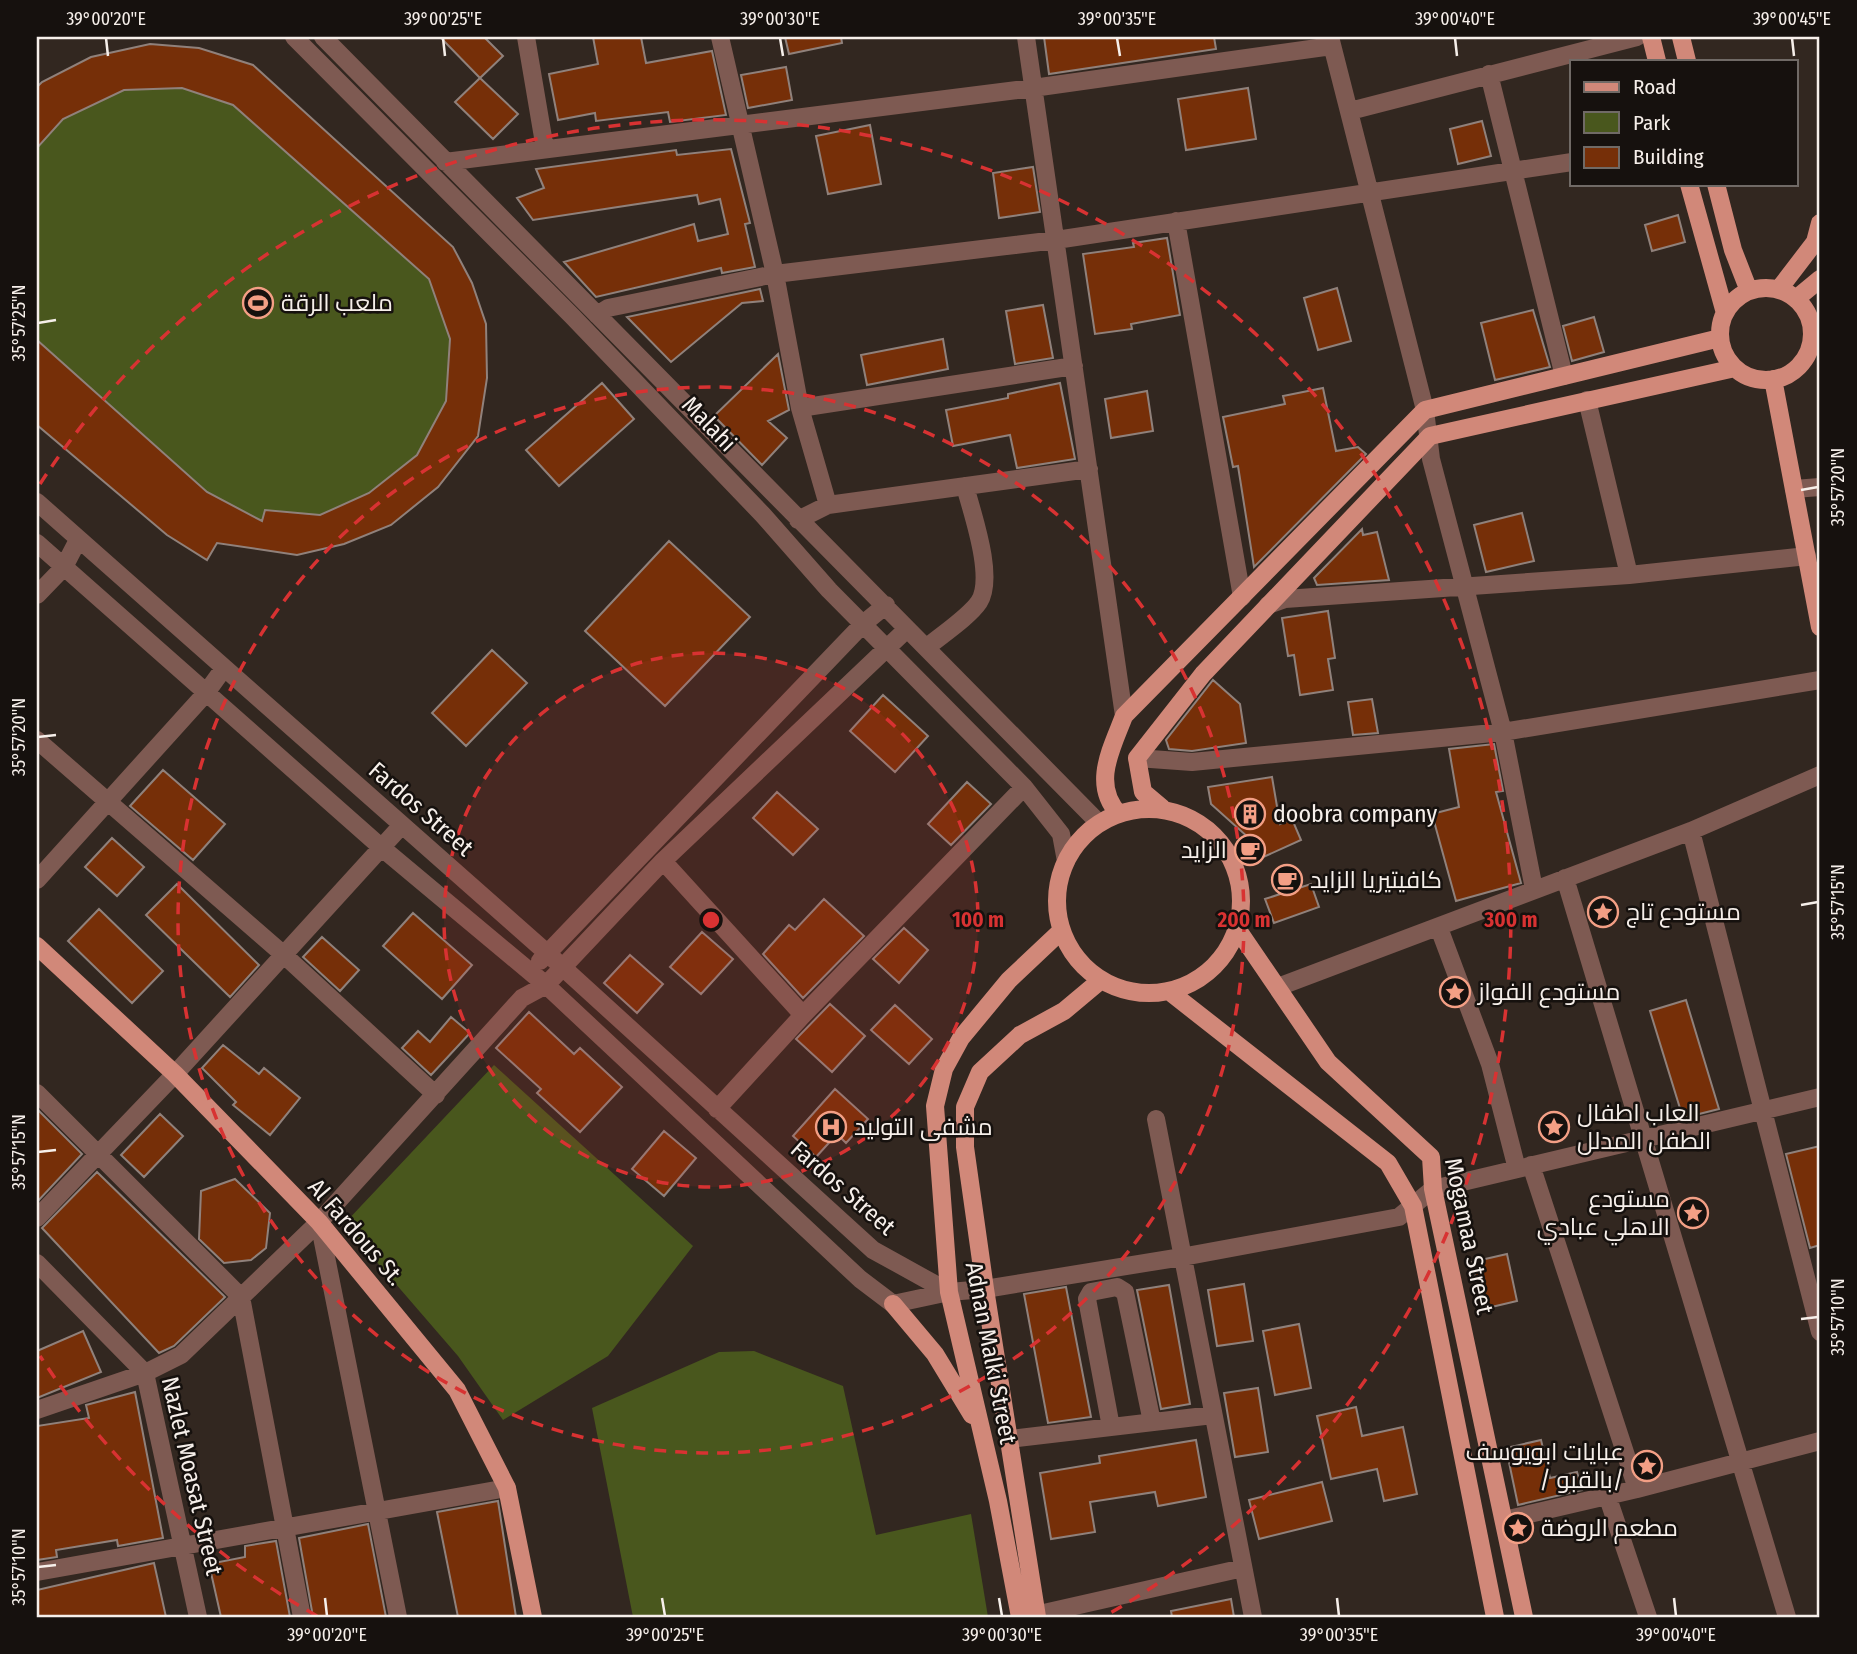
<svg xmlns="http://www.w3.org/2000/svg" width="1857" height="1654" font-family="'Fira Sans Condensed',Cairo,sans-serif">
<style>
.green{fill:#49571d}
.building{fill:#762f08;stroke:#90817b;stroke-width:2}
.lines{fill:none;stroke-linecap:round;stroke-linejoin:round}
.minor{stroke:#7e5a52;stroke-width:18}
.major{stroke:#d18879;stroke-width:18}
.ticks{fill:none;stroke:#f6efea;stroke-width:2.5}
.ring{fill:none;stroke:#d83232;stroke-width:3.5;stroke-dasharray:12 9}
.labels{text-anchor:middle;stroke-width:5;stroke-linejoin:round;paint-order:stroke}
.poi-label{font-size:24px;fill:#f6efea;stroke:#16110e;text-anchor:start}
.street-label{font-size:24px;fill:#f6efea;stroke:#16110e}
.centre{fill:#d83232;stroke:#16110e;stroke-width:3.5}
.ring-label{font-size:21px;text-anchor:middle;font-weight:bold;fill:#d83232;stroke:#16110e;stroke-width:5;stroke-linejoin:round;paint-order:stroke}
.neatline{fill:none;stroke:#f6efea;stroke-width:2.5}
.ticks-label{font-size:18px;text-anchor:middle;fill:#f6efea}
</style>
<rect width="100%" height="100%" fill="#322720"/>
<!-- green -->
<path class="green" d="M150 44 199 48 253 65 453 247 472 282 486 324 487 378 478 436 438 487 391 525 344 544 297 555 217 543 207 560 167 535 37 425V87L91 57Z
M494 1065 693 1246 608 1356 503 1420 458 1356 344 1224Z
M754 1351 843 1386 876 1535 971 1514 988 1617H633L592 1408 719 1352Z"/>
<!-- building -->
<path class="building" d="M440 37H484L503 56 480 78Z
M593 37H641L646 63 712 51 726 115 670 122 668 112 596 121 595 113 558 120 549 74 598 64Z
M785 37H841L842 43 789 54Z
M1044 37H1214L1216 49 1049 74Z
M150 44 199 48 253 65 453 247 472 283 486 324 487 378 478 436 438 487 391 525 344 544 297 555 217 543 207 560 167 535 37 425V340L207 492 262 521 265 510 320 515 369 493 417 455 446 401 450 339 429 279 233 105 182 88 124 90 63 119 37 148V87L42 82 91 57Z
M786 67 792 100 748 108 741 75Z
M480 78 518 114 493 139 455 102Z
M1248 88 1256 139 1186 150 1178 99Z
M1482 121 1491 156 1458 164 1450 129Z
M870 125 881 184 828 194 816 136Z
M731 149 750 223 745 224 755 267 722 273 721 268 596 297 564 262 694 224 698 241 728 234 720 199 699 204 697 195 533 220 517 198 544 188 536 169 676 150 677 155Z
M1033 167 1040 212 999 218 993 173Z
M1678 215 1685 242 1652 251 1645 225Z
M1167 238 1180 315 1131 324 1132 329 1095 334 1083 254 1134 247 1133 243Z
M1337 288 1351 341 1318 350 1304 298Z
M760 289 763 301 742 303 671 362 627 317Z
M1043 305 1053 358 1015 364 1006 311Z
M1533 310 1550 367 1495 380 1481 323Z
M1594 317 1604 352 1572 361 1563 326Z
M943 339 948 369 867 385 861 355Z
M778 354 789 410 768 421 787 438 762 465 714 416Z
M602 383 634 419 559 486 526 450Z
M1060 383 1075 459 1017 468 1010 435 953 446 946 410 1008 398V394Z
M1323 388 1336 451 1358 447 1366 454 1254 567 1238 466 1233 467 1223 417 1285 404 1283 396Z
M1147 391 1153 431 1111 438 1105 399Z
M1522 513 1534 561 1486 572 1474 525Z
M1362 529 1363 535 1377 532 1389 580 1317 585 1314 578Z
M669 541 750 617 665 706 585 631Z
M1328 611 1335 658 1328 659 1333 690 1300 695 1294 655 1288 656 1282 618Z
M492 650 527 683 466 746 432 713Z
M1213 680 1240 704 1246 743 1192 751 1169 749 1166 740Z
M883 695 928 736 895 772 850 731Z
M1372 699 1378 733 1353 735 1348 702Z
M1494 744 1503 791 1496 792 1521 883 1456 901 1432 814 1459 807 1449 749Z
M163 770 225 824 193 860 130 806Z
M1272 777 1280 824 1292 819 1301 840 1259 859 1249 838 1211 804 1208 787Z
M967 782 991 804 951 845 928 824Z
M777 792 818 829 793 855 753 818Z
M112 838 144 867 117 896 85 867Z
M177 884 259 965 230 997 146 915Z
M1311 884 1319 907 1274 923 1265 899Z
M824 899 864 936 803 998 763 954 789 925 795 930Z
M99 909 163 971 132 1003 68 941Z
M413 913 472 965 442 999 383 946Z
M904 928 928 950 899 983 873 959Z
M702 932 733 959 701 994 670 967Z
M322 937 359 970 340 991 303 957Z
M630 955 663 984 637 1013 604 983Z
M1686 1000 1719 1109 1683 1118 1650 1011Z
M830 1004 865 1036 832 1072 796 1039Z
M895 1005 932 1039 909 1064 871 1030Z
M529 1012 574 1054 580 1048 622 1087 580 1132 537 1093 541 1089 496 1048Z
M451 1017 470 1033 431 1075 402 1048 418 1031 430 1042Z
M223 1045 259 1074 264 1068 300 1098 270 1135 233 1105 236 1102 202 1068Z
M835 1089 868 1119 846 1143 837 1134 816 1157 793 1136Z
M37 1109 82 1154 37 1202Z
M160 1114 183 1136 144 1177 121 1155Z
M664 1131 696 1158 664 1196 632 1169Z
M1820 1146V1245L1810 1248 1786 1154Z
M97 1172 225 1297 174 1346 159 1353 42 1228Z
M235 1179 270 1213 266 1248 251 1260 224 1263 199 1239 201 1191Z
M1507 1254 1517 1301 1483 1309 1472 1262Z
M1244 1284 1253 1341 1217 1346 1208 1290Z
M1169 1285 1190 1404 1161 1409 1137 1290Z
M1066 1287 1091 1417 1048 1423 1024 1294Z
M1299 1324 1311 1388 1275 1395 1263 1331Z
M83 1331 101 1372 37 1398V1351Z
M1258 1388 1268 1452 1235 1457 1224 1393Z
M135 1392 163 1538 118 1546 117 1540 56 1550 57 1557 37 1560V1426L89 1418 86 1405Z
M1356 1407 1362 1436 1403 1427 1417 1494 1384 1501 1377 1469 1331 1479 1317 1416Z
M1196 1440 1206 1497 1158 1506 1155 1492 1090 1502 1095 1532 1051 1539 1040 1473 1100 1463 1099 1456Z
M1541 1440 1550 1478 1577 1472 1582 1490 1518 1505 1506 1448Z
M1322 1482 1332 1521 1259 1539 1249 1500Z
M498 1501 516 1617H458L437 1512Z
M368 1524 386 1617H313L299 1538Z
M276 1541 290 1617H221L209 1564 245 1557V1546Z
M154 1563 166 1617H37V1590Z
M1231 1599 1234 1617H1172L1171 1611Z"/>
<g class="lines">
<!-- minor -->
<path class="minor" d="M294 37 572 316 763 515 829 590 1024 787 1061 834 1066 861
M323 37 1099 823
M526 37 545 149
M720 37 775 274 800 408 828 505
M1026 37 1124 716
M1330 37 1425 410 1431 459 1503 732 1534 889
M1489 74 1564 376
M1350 111 1637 37
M445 162 1033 88 1332 46
M1176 221 1242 597
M597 315 608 308 775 274 1056 240 1572 162
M1587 400 1629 575
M800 408 1074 366
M1794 489 1820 487
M37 502 547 953 873 1250 949 1292
M798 520 828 505 1089 469
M37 543 382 848 546 985 860 1279 893 1304 949 1292 985 1289 1182 1257 1399 1217 1433 1189 1820 1097
M37 595 64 567 78 540
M1268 605 1285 599 1629 575 1807 556
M926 648C940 636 969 617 979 602 995 577 972 513 965 486
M37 740 284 955 436 1095
M1137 758 1192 762 1503 732 1820 680
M1691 831 1820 1332
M663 861 803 1015
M1565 878 1787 1617
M37 880 206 693 224 668
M1439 928 1490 1064 1517 1169
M540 961 863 624 886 605
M1278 987 1691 831 1820 775
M37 1093 241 1297 302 1617
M717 1109 803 1015 1024 787
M1156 1119 1253 1617
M37 1218 175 1074 402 825
M319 1222 398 1617
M37 1263 145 1373 198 1617
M37 1410 145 1373 181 1355 319 1222 522 998 546 985 663 861 907 629
M1111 1427 1087 1299 1091 1292 1117 1287 1125 1292 1152 1422
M1010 1439 1213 1415
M1637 1489 1820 1441
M1607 1495 1648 1617
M1504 1520 1637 1489 1531 1165
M37 1572 507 1488
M1026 1617 1243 1568"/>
<!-- major -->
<path class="major" d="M1651 37 1657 61
M1681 37 1687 61
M1689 184 1725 313
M1716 184 1733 250 1749 291
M1720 334a46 46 0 1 1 92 0a46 46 0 1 1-92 0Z
M1779 289 1815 242 1820 223
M1797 298 1820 279
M1773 379 1820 627
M1162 808 1143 792 1137 758 1203 674 1430 436 1735 368
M1057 901a92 92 0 1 1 184 0a92 92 0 1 1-184 0Z
M1119 814C1091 784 1112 748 1124 716L1425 410 1720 338
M1238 930 1328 1062 1431 1157 1433 1189 1524 1617
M37 946 175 1074 319 1222 457 1390 507 1488 533 1617
M1170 992 1388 1163 1413 1206 1495 1617
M893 1304 935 1354 972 1415
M1020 1617 998 1501 949 1292 935 1106 944 1069 961 1038 1009 980 1061 931
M1037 1617 985 1289 965 1147V1107L980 1072 1020 1035 1064 1011 1101 980"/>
</g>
<!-- ticks -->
<path class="ticks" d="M106 38 108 56M443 38 445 56M780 38 783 56M1117 38 1120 56M1455 38 1457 56M1792 38 1794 56M38 323 56 320M1801 490 1818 487M38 737 56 735M1801 905 1818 902M38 1152 56 1150M1801 1319 1818 1317M38 1567 56 1565M325 1598 327 1616M662 1598 665 1616M999 1598 1002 1616M1337 1598 1339 1616M1674 1598 1676 1616"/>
<!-- distance rings -->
<circle cx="711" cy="920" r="267" fill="#d83232" fill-opacity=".12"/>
<g class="ring">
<circle cx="711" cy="920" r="267"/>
<circle cx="711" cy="920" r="533"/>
<path d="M317 1616A800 800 0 0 1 40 1356M40 484A800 800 0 1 1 1105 1616"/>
</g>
<!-- icons -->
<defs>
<g id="stadium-ring" transform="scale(1.575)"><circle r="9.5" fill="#16110e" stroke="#f39f85" stroke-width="1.5"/><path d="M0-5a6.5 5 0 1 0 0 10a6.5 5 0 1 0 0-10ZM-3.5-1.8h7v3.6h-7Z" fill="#f39f85"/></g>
<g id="building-ring" transform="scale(1.575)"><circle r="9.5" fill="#16110e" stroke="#f39f85" stroke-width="1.5"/><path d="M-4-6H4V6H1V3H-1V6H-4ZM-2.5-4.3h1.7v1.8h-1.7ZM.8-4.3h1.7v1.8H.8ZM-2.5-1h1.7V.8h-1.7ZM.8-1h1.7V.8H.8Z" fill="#f39f85"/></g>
<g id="cafe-ring" transform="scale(1.575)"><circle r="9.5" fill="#16110e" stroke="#f39f85" stroke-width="1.5"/><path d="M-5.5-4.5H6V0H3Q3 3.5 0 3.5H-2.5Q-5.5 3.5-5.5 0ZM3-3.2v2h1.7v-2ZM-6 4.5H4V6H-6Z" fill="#f39f85"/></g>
<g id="sight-ring" transform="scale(1.575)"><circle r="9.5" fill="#16110e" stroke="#f39f85" stroke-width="1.5"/><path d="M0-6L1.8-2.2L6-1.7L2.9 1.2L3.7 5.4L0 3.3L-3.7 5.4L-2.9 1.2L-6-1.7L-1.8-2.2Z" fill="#f39f85"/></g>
<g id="hospital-ring" transform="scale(1.575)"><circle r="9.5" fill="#16110e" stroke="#f39f85" stroke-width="1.5"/><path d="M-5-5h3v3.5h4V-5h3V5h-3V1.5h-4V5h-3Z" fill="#f39f85"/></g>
</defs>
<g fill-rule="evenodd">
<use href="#stadium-ring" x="258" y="303"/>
<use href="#building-ring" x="1250" y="814"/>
<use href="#cafe-ring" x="1250" y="850"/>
<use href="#cafe-ring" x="1287" y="880"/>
<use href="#sight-ring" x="1603" y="912"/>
<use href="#sight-ring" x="1455" y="992"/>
<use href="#hospital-ring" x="831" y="1127"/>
<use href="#sight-ring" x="1554" y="1127"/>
<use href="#sight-ring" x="1693" y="1213"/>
<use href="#sight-ring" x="1647" y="1466"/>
<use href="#sight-ring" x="1518" y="1528"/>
</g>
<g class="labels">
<!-- poi labels -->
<g class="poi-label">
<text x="281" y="311">ملعب الرقة</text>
<text x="1273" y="822">doobra company</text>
<text x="1227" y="858" text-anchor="end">الزايد</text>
<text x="1310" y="888">كافيتيريا الزايد</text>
<text x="1626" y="920">مستودع تاج</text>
<text x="1478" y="1000">مستودع الفواز</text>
<text x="1577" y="1121">العاب اطفال<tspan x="1577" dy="28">الطفل المدلل</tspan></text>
<text x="854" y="1135">مشفى التوليد</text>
<text x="1670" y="1207" text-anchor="end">مستودع<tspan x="1670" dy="28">الاهلي عبادي</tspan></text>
<text x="1624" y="1460" text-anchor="end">عبايات ابويوسف<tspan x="1624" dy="28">/ بالقبو/</tspan></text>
<text x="1541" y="1536">مطعم الروضة</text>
</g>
<!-- street labels -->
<g class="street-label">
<text transform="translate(709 424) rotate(46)" y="8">Malahi</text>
<text transform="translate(421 809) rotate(41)" y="8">Fardos Street</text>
<text transform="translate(843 1188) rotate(41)" y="8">Fardos Street</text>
<text transform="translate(356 1232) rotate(49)" y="8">Al Fardous St.</text>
<text transform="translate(1469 1236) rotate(78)" y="8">Mogamaa Street</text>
<text transform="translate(991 1353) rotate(79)" y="8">Adnan Malki Street</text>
<text transform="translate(192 1476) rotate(77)" y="8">Nazlet Moasat Street</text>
</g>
</g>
<circle cx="711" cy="920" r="10" class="centre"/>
<g class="ring-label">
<text x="978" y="927">100 m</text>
<text x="1244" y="927">200 m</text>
<text x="1511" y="927">300 m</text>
</g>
<!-- border -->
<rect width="1857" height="1654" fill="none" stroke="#16110e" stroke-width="77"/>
<!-- legend -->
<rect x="1570" y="60" width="228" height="126" fill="#16110e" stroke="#706a66" stroke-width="2"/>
<rect x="1584" y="82" width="35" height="10" fill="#d18879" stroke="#706a66" stroke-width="2"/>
<text x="1633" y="94" font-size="21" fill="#f6efea">Road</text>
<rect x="1584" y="112" width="35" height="21" fill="#49571d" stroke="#706a66" stroke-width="2"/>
<text x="1633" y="130" font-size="21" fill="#f6efea">Park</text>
<rect x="1584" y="147" width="35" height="21" fill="#762f08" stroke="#706a66" stroke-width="2"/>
<text x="1633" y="164" font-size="21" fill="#f6efea">Building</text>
<rect x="38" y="38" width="1780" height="1578" class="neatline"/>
<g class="ticks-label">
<text x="106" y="25">39°00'20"E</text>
<text x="443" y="25">39°00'25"E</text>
<text x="780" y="25">39°00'30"E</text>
<text x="1117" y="25">39°00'35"E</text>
<text x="1455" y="25">39°00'40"E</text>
<text x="1792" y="25">39°00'45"E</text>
<text transform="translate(19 323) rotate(-90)" y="6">35°57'25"N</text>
<text transform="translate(1838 487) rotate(-90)" y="6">35°57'20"N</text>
<text transform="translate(19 737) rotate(-90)" y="6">35°57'20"N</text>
<text transform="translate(1838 902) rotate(-90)" y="6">35°57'15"N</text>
<text transform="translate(19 1152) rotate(-90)" y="6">35°57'15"N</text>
<text transform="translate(1838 1317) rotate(-90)" y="6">35°57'10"N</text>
<text transform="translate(19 1567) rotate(-90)" y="6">35°57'10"N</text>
<text x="327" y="1641">39°00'20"E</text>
<text x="665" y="1641">39°00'25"E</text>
<text x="1002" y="1641">39°00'30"E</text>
<text x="1339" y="1641">39°00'35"E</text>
<text x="1676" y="1641">39°00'40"E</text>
</g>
</svg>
